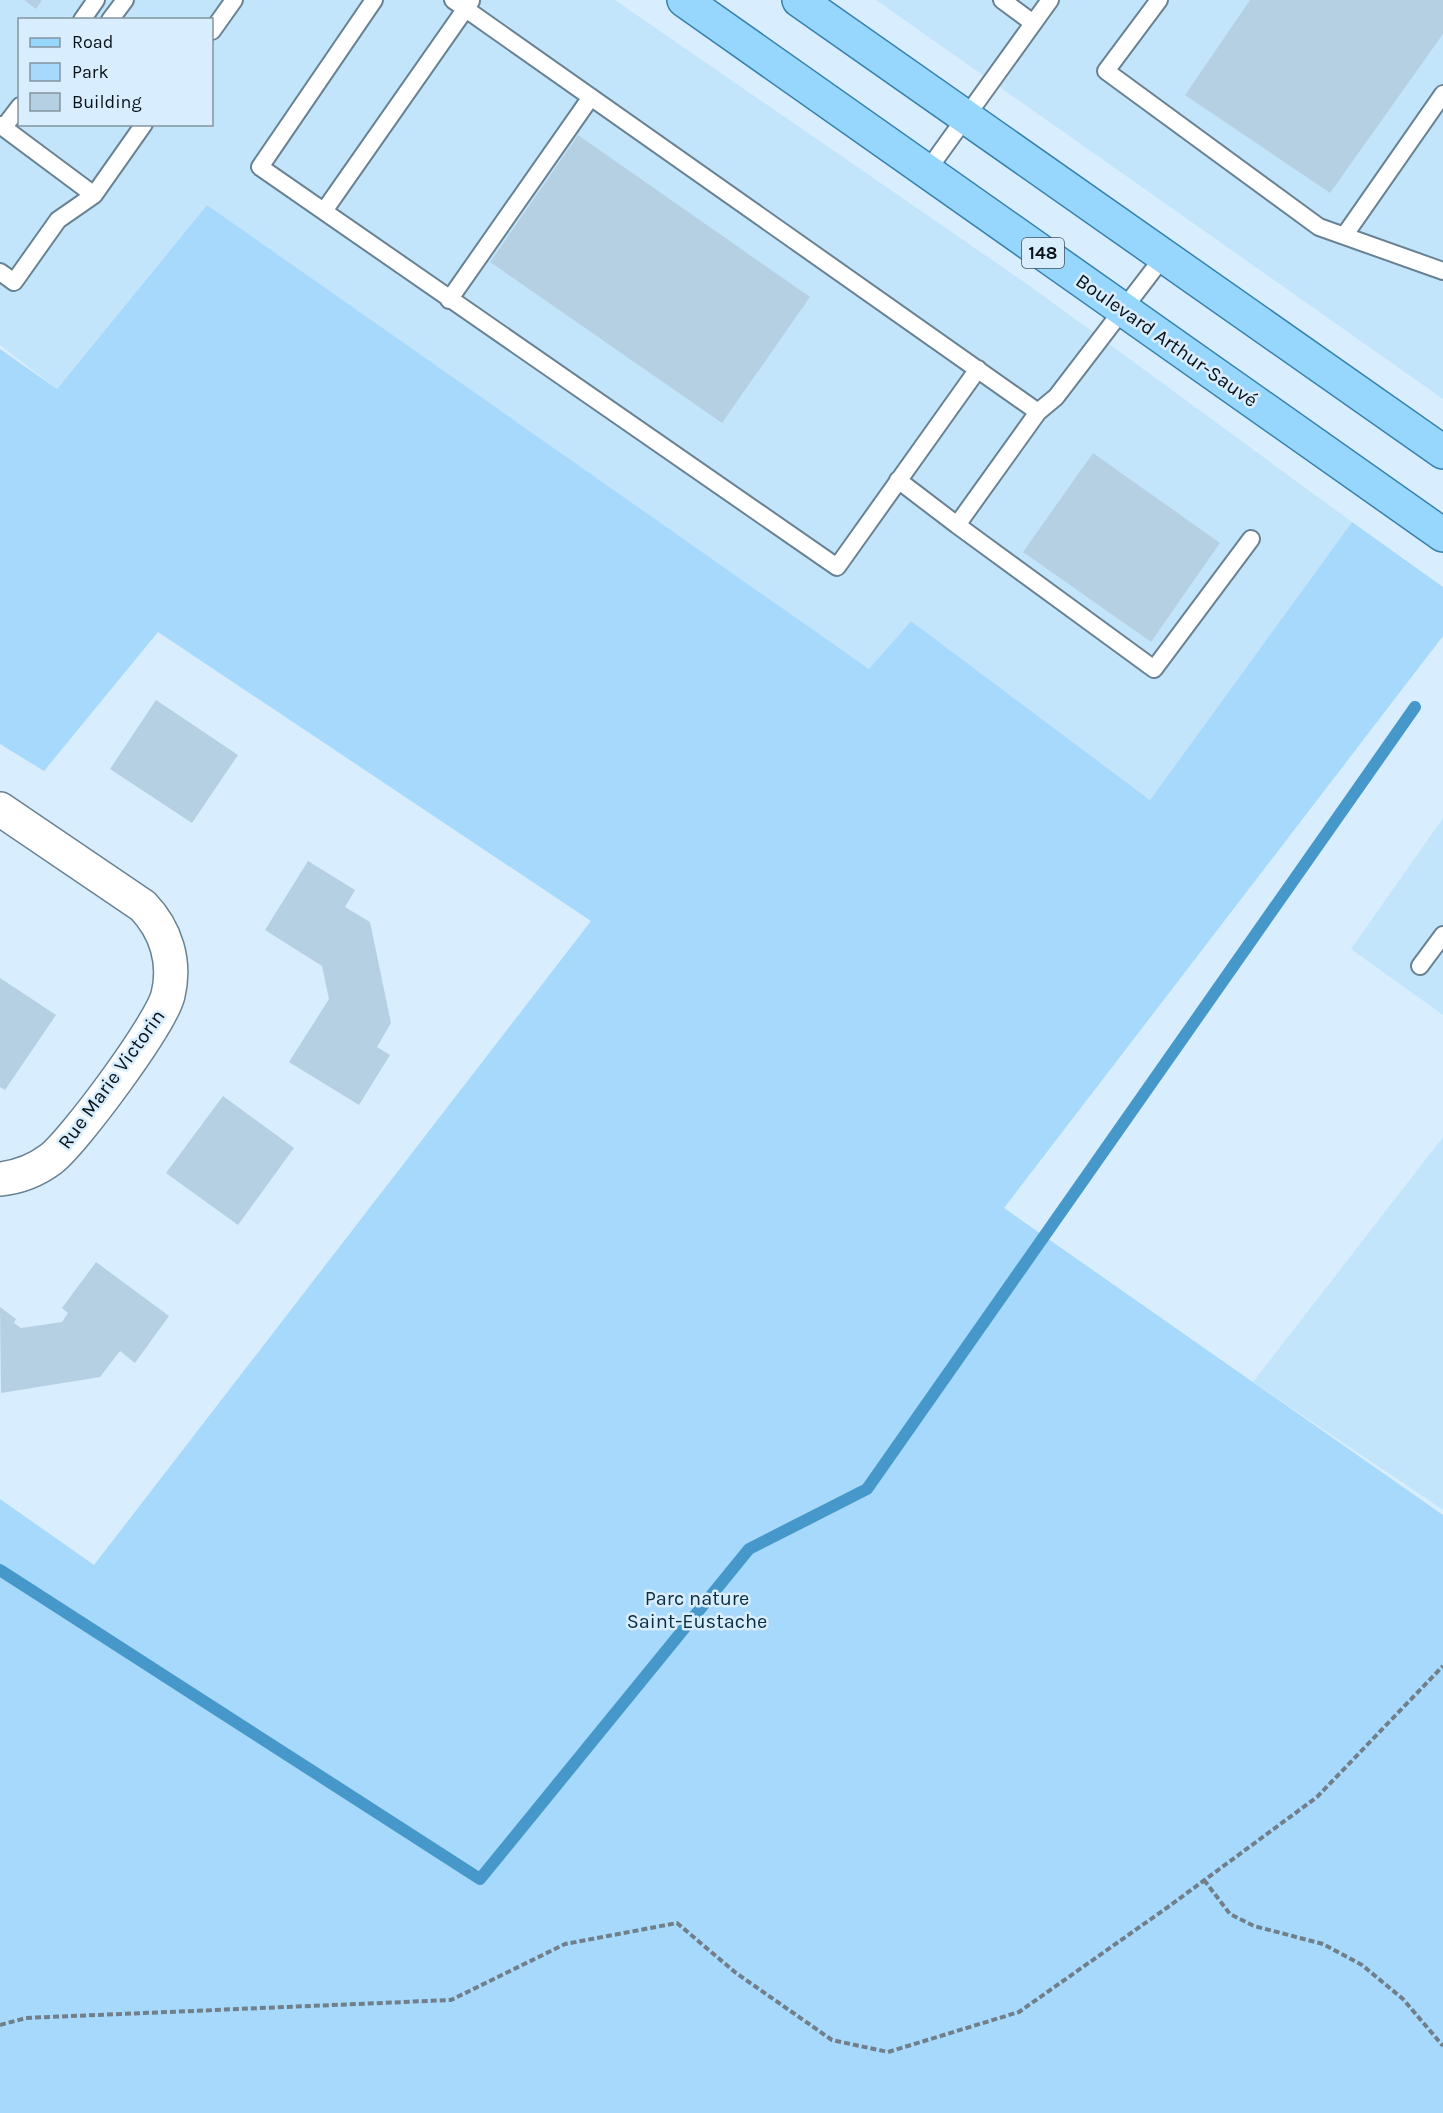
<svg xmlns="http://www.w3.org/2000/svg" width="1443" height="2113" font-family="Karla,sans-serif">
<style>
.built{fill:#c3e5fc;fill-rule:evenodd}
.green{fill:#a7d9fc}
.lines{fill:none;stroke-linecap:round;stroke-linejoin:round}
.stream{stroke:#4798ca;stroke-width:12}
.building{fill:#b6d0e3}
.service-casing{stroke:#698293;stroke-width:20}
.minor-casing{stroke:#698293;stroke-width:36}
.primary-casing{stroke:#3781ad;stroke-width:36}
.path{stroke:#707f8a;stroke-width:4;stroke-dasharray:6 3;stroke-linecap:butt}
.service{stroke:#fff;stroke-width:16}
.minor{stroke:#fff;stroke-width:33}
.primary{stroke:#97d7fe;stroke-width:33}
.labels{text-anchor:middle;stroke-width:5;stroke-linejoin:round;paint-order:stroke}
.shield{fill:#d8edfd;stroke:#46535c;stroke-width:1.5}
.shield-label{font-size:18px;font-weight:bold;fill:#081117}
.street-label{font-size:20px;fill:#081117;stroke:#d8edfd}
.park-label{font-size:20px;fill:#082c41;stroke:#d8edfd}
</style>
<rect width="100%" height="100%" fill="#d8edfd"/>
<!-- built -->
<path class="built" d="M0 0H615L1030 286 1352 522 1150 800 911 621 869 670 207 205 57 389 0 345ZM20 20H212V124H20Z
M876 0H1443V399Z
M1443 818V1015L1351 949Z
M1443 1137V1510L1253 1382Z"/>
<!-- green -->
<path class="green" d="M207 205 869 669 911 621 1150 800 1352 522 1443 587V636L1004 1208 1443 1515V2113H0V1499L94 1565 591 921 158 632 44 771 0 744V349L57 389Z"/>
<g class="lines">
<!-- stream -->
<path class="stream" d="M0 1570 480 1879 749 1549 867 1489 1415 707"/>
</g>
<!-- building -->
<path class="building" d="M24 0H42L36 9Z
M1250 0H1443V34L1330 193 1185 95Z
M578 135 810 297 722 423 490 262Z
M1093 453 1220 543 1151 642 1023 552Z
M156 700 238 755 192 823 110 769Z
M308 861 355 890 345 907 370 922 391 1023 377 1047 390 1055 359 1105 289 1062 329 999 322 966 265 930Z
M0 978 56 1015 5 1090 0 1087Z
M223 1096 294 1148 238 1225 166 1173Z
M96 1262 169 1316 135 1363 120 1351 100 1377 1 1393 0 1307 16 1319 14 1323 21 1328 62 1322 68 1313 62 1308Z"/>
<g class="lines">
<!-- service casing -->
<g class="service-casing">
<path id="service" d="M374 0 260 167 837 567 978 369
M453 0 1038 412 957 525 1154 669 1251 539
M1002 0 1033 23
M1159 0 1106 71 1319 227 1443 271
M82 20 96 0
M110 20 125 0
M212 31 234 0
M0 125 94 195 144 124
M4 127 20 106
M927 171 1050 0
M324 211 471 1
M1344 236 1443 94
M0 272 14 282 58 220 94 195
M449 300 591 97
M1038 412 1056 397 1164 256
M898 480 957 525
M1420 966 1443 935"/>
</g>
<!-- minor casing -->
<g class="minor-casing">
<path id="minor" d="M0 809 143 906C166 930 176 962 168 995 161 1024 75 1140 51 1159 35 1171 19 1177 0 1179"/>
</g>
<!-- primary casing -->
<g class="primary-casing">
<path id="primary" d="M684 0 1443 535
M799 0 1443 452"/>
</g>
<!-- path -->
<path class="path" d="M1204 1880 1230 1914 1254 1926 1323 1944 1362 1965 1403 1999 1443 2046
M0 2025 26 2018 451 2000 565 1944 677 1923 736 1973 832 2040 888 2052 1019 2012 1168 1907 1317 1797 1443 1666"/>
<!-- service -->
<use href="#service" class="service"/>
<!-- minor -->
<use href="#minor" class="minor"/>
<!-- primary -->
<use href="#primary" class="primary"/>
</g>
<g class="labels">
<!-- shield labels -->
<rect class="shield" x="1022" y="238" width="42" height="30" rx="4.5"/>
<g class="shield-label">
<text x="1043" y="259">148</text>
</g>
<!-- street labels -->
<g class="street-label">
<text transform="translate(1167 340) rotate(35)" y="7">Boulevard Arthur-Sauvé</text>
<text transform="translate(111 1079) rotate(-54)" y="7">Rue Marie Victorin</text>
</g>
<!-- park labels -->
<g class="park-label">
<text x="697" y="1605">Parc nature<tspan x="697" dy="23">Saint-Eustache</tspan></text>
</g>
</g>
<!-- legend -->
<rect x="18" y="18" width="195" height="108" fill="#d8edfd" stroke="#8595a1" stroke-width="1.5"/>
<rect x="30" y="38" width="30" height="9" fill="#97d7fe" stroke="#8595a1" stroke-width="1.5"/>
<text x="72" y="48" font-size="18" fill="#081117">Road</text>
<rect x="30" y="63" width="30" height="18" fill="#a7d9fc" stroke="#8595a1" stroke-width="1.5"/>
<text x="72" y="78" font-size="18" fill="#081117">Park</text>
<rect x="30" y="93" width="30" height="18" fill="#b6d0e3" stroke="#8595a1" stroke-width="1.5"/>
<text x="72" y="108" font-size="18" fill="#081117">Building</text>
</svg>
